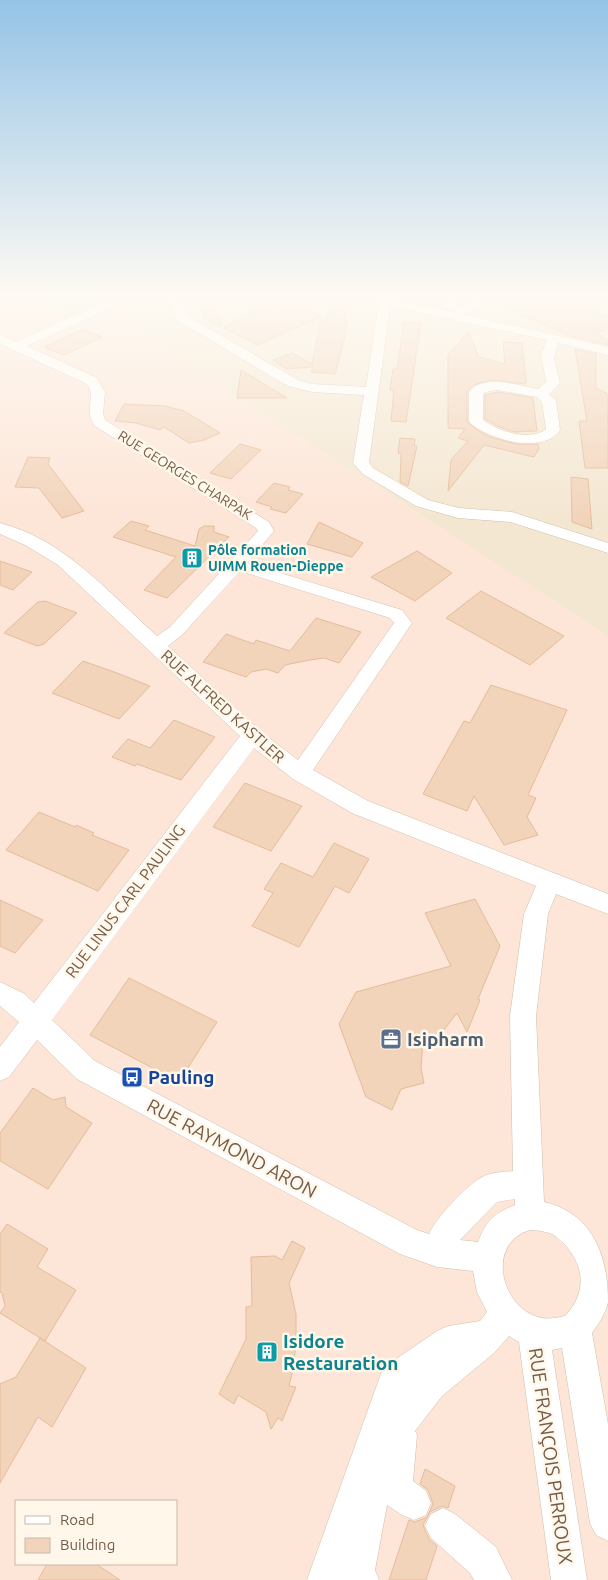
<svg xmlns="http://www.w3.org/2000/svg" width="608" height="1580" font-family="Ubuntu,sans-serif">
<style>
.residential{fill:#f4e7d2}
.commercial{fill:#fde5d7;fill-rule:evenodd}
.green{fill:#d0eac2}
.building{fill:#f2d4bb;stroke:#e5bc9b}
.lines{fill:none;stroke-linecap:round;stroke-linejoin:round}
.minor-casing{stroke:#d0bfad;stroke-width:1}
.minor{fill:#fff;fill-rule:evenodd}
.labels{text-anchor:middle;stroke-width:5;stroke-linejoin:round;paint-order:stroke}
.far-street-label{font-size:14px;fill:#755c49;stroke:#fff8ea}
.far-culture-label{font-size:14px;font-weight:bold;fill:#0d838f;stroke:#fff8ea;text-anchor:start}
.street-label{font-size:16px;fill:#755c49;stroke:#fff8ea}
.near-service-label{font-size:19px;font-weight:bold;fill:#4e5e75;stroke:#fff8ea;text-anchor:start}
.near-transit-label{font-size:19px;font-weight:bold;fill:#164399;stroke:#fff8ea;text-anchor:start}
.near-street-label{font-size:19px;fill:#755c49;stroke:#fff8ea}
.near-culture-label{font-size:19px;font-weight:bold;fill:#0d838f;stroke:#fff8ea;text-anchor:start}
</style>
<rect width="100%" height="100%" fill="#fcf4e4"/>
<!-- residential -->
<path class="residential" d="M133 297H371L420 303 430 297H608V636L138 333Z"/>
<!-- commercial -->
<path class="commercial" d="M0 297H133L138 333 608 636V1580H0ZM16 1501H176V1564H16Z"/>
<!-- green -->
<path class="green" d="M29 297H94V302L102 301 99 306 18 341 64 320 60 318 66 312Z"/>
<!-- building -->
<path class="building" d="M213 297 221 327 203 317 199 298Z
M282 297H297L320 317 257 345 224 328 265 302 276 305Z
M529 297H564L608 317V329L596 333 608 340V345L570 336 496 304Z
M332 301 350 303 344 320H347L345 337 335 374 311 372 313 367 286 369 273 360 292 353 312 364 321 318 325 322Z
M404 322 421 323 406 422 391 421 394 390H390L393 369H397Z
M83 329 102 337 64 355 44 347Z
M468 332 479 357 505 364 503 342 522 343 526 382 525 384 492 380 474 385 467 392V422L479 431 490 437 516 444H538L539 449 534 457 484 445 448 491 451 460 468 441 458 438 465 429 448 428V355Z
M575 349 596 354V388L608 394V468H585L579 421H587Z
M241 370 287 398H237Z
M498 392 533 398 537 431 514 432 497 426 485 419V395Z
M124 404 165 406 184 411 220 433 204 440 189 443 164 427 160 430 136 423 115 421Z
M400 438 415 439 414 446H417L408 486 400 482 401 454 398 453Z
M240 444 261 450 231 479 210 473Z
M28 457 50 458 48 464 84 511 62 518 39 488 15 487Z
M571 477 588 479 592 529 572 522Z
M274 483 290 487 288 490 303 494 286 513 270 509 272 507 256 502Z
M131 521 149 526 145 530 195 546 199 529 204 526H214V532L229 537 167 598 144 590 176 557 113 537Z
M319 522 363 543 352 557 307 544Z
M417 551 452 573 415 601 371 577Z
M0 561 32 572 13 590 0 585Z
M481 591 538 622 564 636 530 665 446 618Z
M45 601 77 613 44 644 37 646 4 633 38 602Z
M316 618 361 632 339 663 324 658 310 660 285 665 278 673 266 669 251 672 246 677 203 662 226 634 254 644 256 640 290 651Z
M83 661 117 673 150 686 119 719 52 693Z
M491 685 567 710 528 795 536 798 527 817 538 835 504 845 474 796 467 811 423 794 464 721 470 723Z
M174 720 215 737 181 780 137 764 135 766 112 757 128 739 150 748Z
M245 783 302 806 271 851 213 827Z
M39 812 75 827 76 825 94 833 92 835 129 850 98 891 6 850Z
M334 843 369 859 349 893 335 886 299 947 252 926 273 893 264 889 281 863 313 877Z
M475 899 500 946 478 999 480 1000 467 1032 457 1013 433 1044 423 1040 421 1068 424 1083 401 1089 392 1110 366 1097 339 1024 356 992 451 966 425 913Z
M0 900 43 920 15 953 0 946Z
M129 978 217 1022 179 1082 90 1035Z
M33 1088 53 1100 65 1097 66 1107 92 1123 48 1189 0 1161V1133Z
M7 1224 48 1249 37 1267 76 1290 45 1341 0 1313 5 1306 2 1293 0 1292V1234Z
M292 1241 305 1248 289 1283 296 1314V1340L294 1365 289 1386 296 1387 282 1421 278 1418 271 1429 266 1412 238 1395 234 1404 219 1394 246 1339V1307L252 1306 251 1257 275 1256 282 1260Z
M40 1338 86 1368 52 1427 38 1417 0 1483V1384L16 1377Z
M425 1469 455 1486 448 1508 442 1506 430 1512 423 1525 429 1539 437 1546 426 1580H389L409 1520 415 1522 427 1517 433 1504 428 1490 420 1484Z
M47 1564H96L120 1580H38Z"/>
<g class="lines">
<!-- minor casing -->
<g class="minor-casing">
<path id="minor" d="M98 297H110L111 306 109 309 27 346 97 378 105 393 103 413 105 420 269 522 274 531 247 563 402 610 412 623 313 770 368 801 608 894V914L556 894 548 914 536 1016 544 1202C592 1213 608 1254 608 1302 606 1313 598 1324 592 1333L608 1424V1541L596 1535 590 1523 562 1348 552 1350 587 1580H551L519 1342 509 1336 494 1353 442 1396 415 1431 417 1435 413 1481 426 1491 431 1503 426 1515 414 1520 402 1515 387 1505 375 1570 379 1580H307L383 1368 437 1331 448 1326 480 1321 487 1312 477 1292 473 1271 437 1267 400 1254 77 1079 37 1040 9 1077 0 1081V1047L19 1022 0 1006V982L25 994 34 1003 240 736 58 565 25 545 0 534V523C64 539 110 594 157 636L170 627 258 531 256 528 95 426C83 408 97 399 87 384L0 344V335L16 342 99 304ZM240 571 390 618 394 623 298 760 260 731 168 646 182 635ZM254 748 293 779 352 813 536 886 524 914 510 1016 513 1171C503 1172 492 1172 482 1177 468 1184 435 1219 429 1234L417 1230 95 1061 52 1020ZM515 1199V1205C493 1214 487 1220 478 1242L460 1240 497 1202ZM530 1230C536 1230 543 1231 549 1233 556 1235 562 1242 567 1247 586 1270 585 1295 565 1316 555 1318 547 1320 538 1317 500 1306 486 1243 530 1230Z
M170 297H182L180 302 187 316 298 380 312 384 366 387 379 304 359 300 357 297H381L458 313 444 308 442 305C443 295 452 297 460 297L454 303 462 306 476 297H490L472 311 461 314 608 347V355L558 343 554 359 560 383 549 394 556 401 560 430C543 455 491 440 471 424L469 421V392C484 373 519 386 538 389L546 382 541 354 547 340 390 306 369 462 373 468 428 500 459 508 512 512 608 543V553L510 522 458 518 416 506 363 474 353 463 364 395 312 392 288 386 178 321 168 302ZM498 390 537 397 542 402 546 429C531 442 497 431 483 420V394L489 391Z
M443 1508 455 1514 496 1547 512 1580H474L470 1573 431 1538 425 1526 431 1514Z"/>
</g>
<!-- minor -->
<use href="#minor" class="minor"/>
</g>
<!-- sky -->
<linearGradient id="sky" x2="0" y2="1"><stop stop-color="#95c4e7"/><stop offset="0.57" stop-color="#fefaf3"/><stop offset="1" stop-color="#fefaf3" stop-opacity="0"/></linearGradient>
<rect width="608" height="518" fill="url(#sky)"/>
<!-- icons -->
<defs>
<g id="building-square" transform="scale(1.125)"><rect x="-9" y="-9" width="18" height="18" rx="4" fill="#0f9aa8" stroke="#fff8ea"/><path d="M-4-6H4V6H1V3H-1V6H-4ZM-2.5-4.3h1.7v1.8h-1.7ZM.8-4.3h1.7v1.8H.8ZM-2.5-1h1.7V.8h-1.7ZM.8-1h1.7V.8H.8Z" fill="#fff"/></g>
<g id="office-square" transform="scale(1.125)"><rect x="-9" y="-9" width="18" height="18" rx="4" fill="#5c6f8a" stroke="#fff8ea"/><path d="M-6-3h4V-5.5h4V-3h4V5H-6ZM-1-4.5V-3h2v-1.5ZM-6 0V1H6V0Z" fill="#fff"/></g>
<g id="bus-square" transform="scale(1.125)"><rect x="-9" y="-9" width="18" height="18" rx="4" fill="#1a4fb4" stroke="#fff8ea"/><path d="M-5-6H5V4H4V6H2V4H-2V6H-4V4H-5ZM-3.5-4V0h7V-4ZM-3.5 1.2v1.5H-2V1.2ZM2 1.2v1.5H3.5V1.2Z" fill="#fff"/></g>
</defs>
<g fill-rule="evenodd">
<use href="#building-square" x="192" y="558"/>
<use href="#office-square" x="391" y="1039"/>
<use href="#bus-square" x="132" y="1077"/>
<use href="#building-square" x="267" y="1352"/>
</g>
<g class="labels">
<!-- far-street labels -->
<g class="far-street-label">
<text transform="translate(185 475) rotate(32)" y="5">RUE GEORGES CHARPAK</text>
</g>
<!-- far-culture labels -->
<g class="far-culture-label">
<text x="208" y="555">Pôle formation<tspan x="208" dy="16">UIMM Rouen-Dieppe</tspan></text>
</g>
<!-- street labels -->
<g class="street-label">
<text transform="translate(223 706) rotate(42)" y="6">RUE ALFRED KASTLER</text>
<text transform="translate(125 901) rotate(-53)" y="6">RUE LINUS CARL PAULING</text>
</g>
<!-- near-service labels -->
<g class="near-service-label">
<text x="407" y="1046">Isipharm</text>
</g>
<!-- near-transit labels -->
<g class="near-transit-label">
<text x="148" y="1084">Pauling</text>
</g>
<!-- near-street labels -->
<g class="near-street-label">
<text transform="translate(232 1148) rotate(28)" y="7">RUE RAYMOND ARON</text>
<text transform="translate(551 1456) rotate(82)" y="7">RUE FRANÇOIS PERROUX</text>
</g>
<!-- near-culture labels -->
<g class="near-culture-label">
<text x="283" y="1348">Isidore<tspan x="283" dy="22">Restauration</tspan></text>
</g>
</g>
<!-- legend -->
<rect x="15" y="1500" width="162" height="65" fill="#fff8ea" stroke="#c8baaa"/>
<rect x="25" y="1516" width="25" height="8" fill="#ffffff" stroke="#c8baaa"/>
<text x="60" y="1525" font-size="15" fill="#755c49">Road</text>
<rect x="25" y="1538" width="25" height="15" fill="#f2d4bb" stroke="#c8baaa"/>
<text x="60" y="1550" font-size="15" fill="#755c49">Building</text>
</svg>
